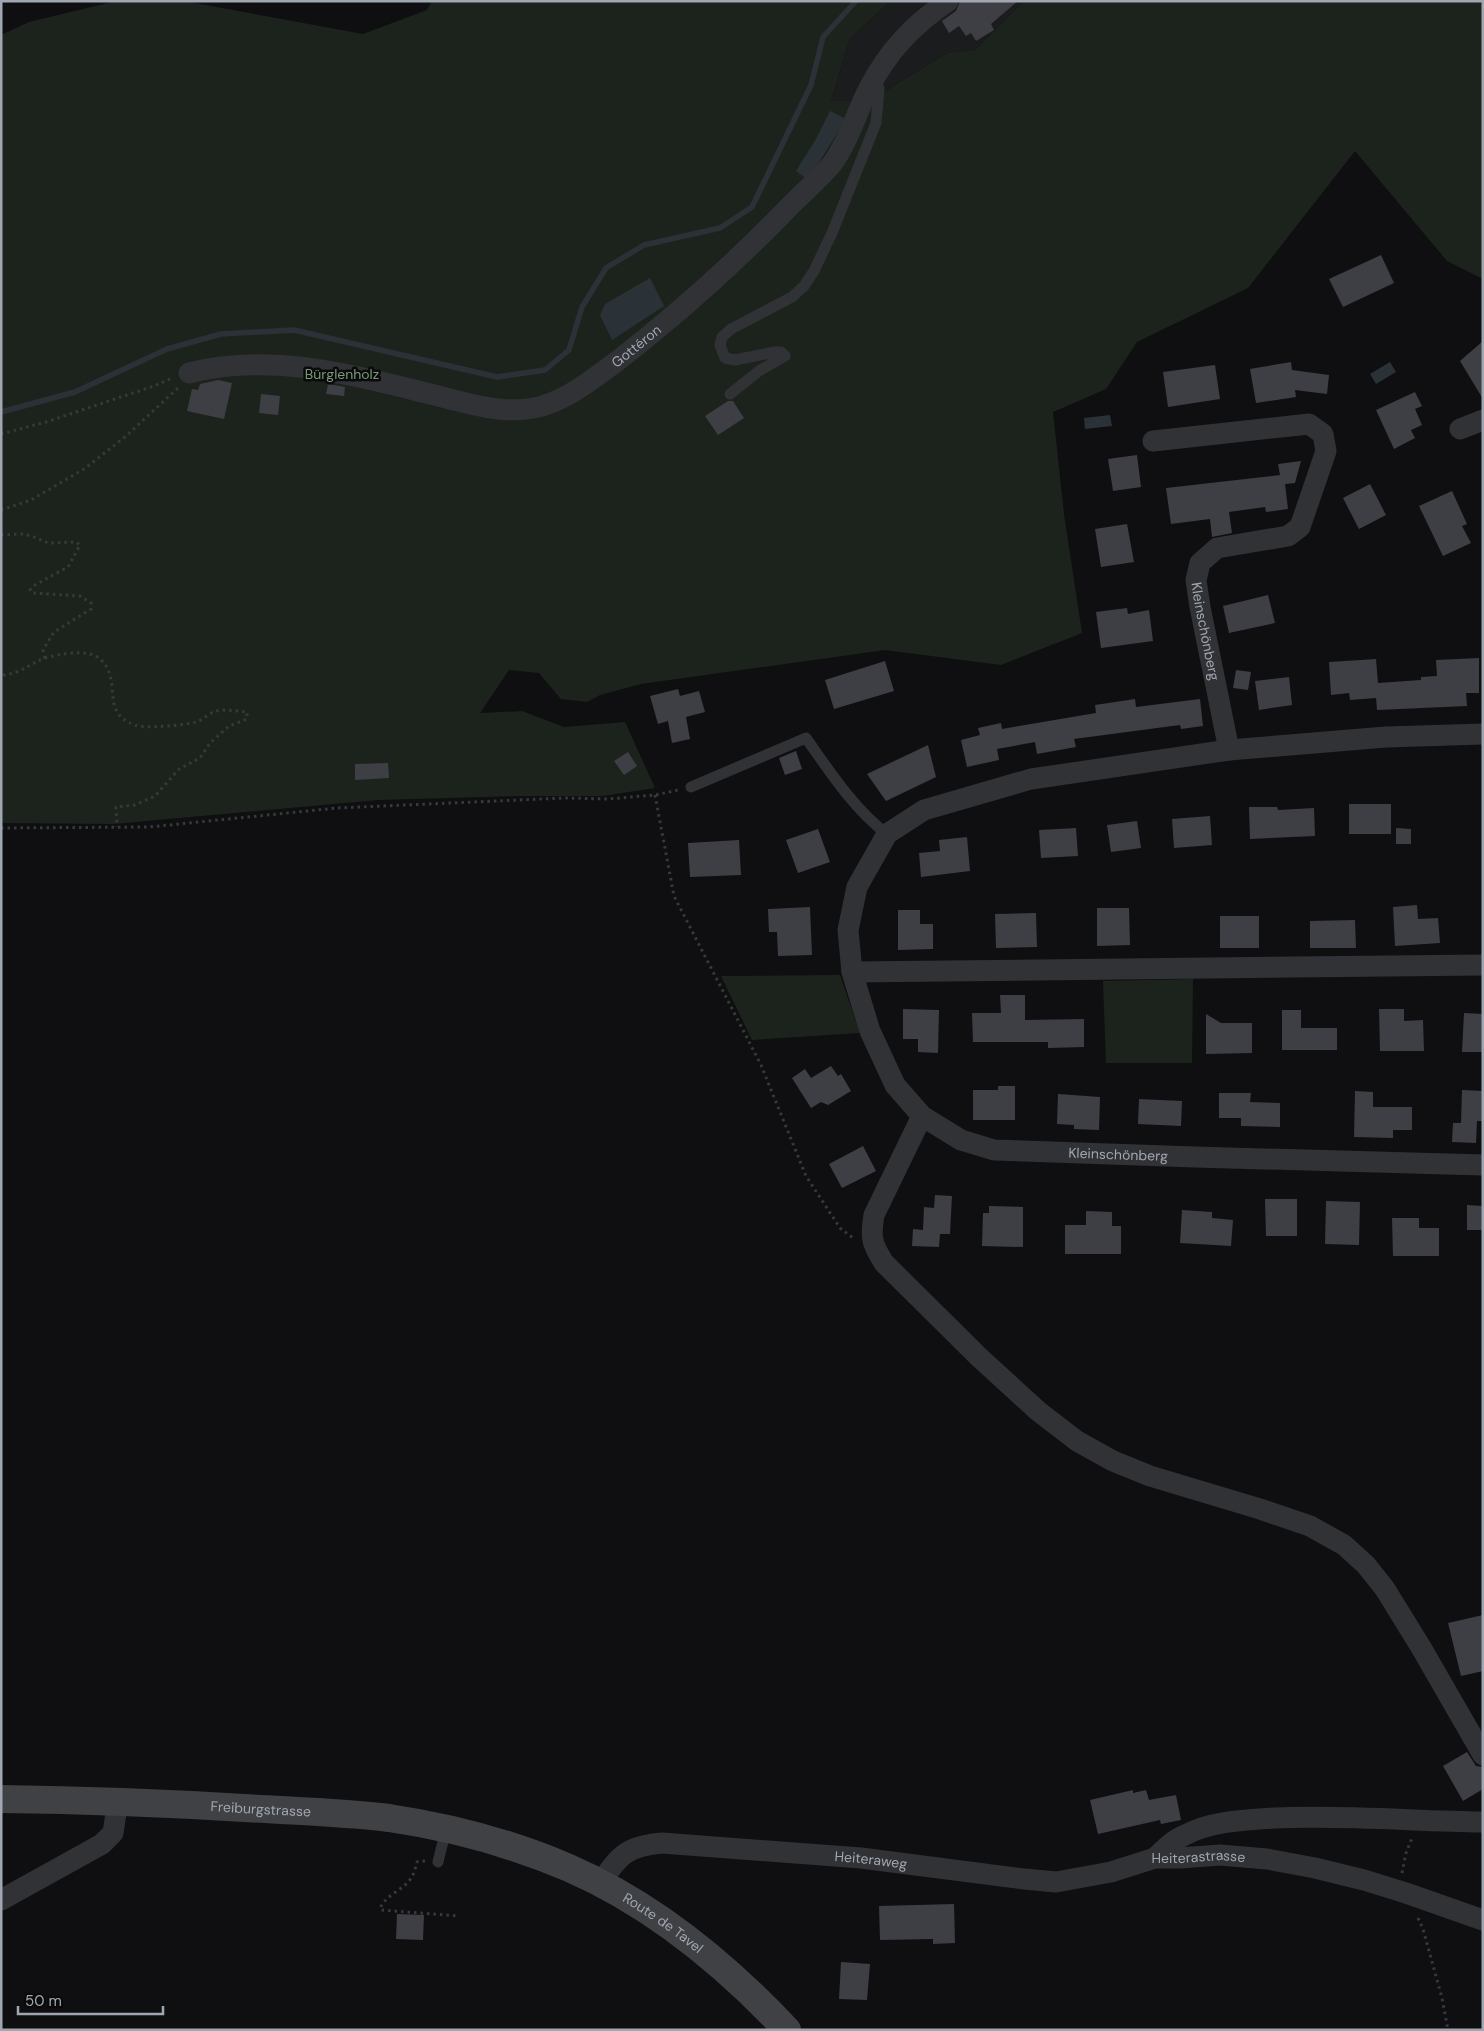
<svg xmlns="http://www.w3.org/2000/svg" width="1484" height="2031" font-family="'DM Sans',sans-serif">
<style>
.built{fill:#1b1c1d}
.green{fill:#1c231c}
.water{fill:#2a3238}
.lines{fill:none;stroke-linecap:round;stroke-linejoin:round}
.stream{stroke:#2a3238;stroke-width:5.5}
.building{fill:#3e3f44}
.path{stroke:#37393c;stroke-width:3;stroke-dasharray:2.5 4;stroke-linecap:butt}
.service{stroke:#313235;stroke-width:11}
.minor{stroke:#313235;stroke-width:21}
.secondary{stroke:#3f4145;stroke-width:28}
.labels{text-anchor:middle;stroke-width:5;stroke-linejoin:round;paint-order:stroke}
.street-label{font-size:14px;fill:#a1a7b1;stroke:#0a0a0b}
.park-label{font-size:14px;fill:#799b79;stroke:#0a0a0b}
</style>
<rect width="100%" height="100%" fill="#0f0f11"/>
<!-- built -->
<path class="built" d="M891 1H1024L975 50 947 53 871 100 831 101 850 38Z"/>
<!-- green -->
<path class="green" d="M116 1H184L363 34 427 10 432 1H891L850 38 831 101 871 100 947 53 975 50 1024 1H1483V279L1447 261 1355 151 1248 288 1137 342 1106 389 1053 412 1064 514 1082 633 1001 665 885 650 641 684 600 695 587 702 561 699 539 673 509 670 480 713 522 711 564 727 625 722 655 788 603 796H517L378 800 114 824 1 823V35L29 22Z
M840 975 860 1033 752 1040 721 976Z
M1193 979 1192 1063H1106L1103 981Z"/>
<!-- water -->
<path class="water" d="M830 111 846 119 808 180 796 171 816 139Z
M650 278 664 306 612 340 600 315 605 304Z
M1390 362 1396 372 1376 384 1370 374Z
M1110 415 1112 426 1085 429 1084 418Z"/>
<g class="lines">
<!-- stream -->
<path class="stream" d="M1 412 75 392 167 349 221 334 294 330 497 377 545 370 569 350 582 307 606 268 644 245 720 228 752 207 811 85 823 37 856 1"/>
</g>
<!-- building -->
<path class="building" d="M960 1H1018L991 24 994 30 976 41 971 33 966 36 959 26 949 33 942 21 956 11Z
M1381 255 1394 283 1343 307 1329 279Z
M1483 341V399L1460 361Z
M1291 362 1292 370 1329 375 1327 394 1295 390 1296 397 1256 403 1250 369Z
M1215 365 1220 399 1168 407 1163 372Z
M218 380 232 383 224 419 187 411 192 389 198 390 200 384Z
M328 384 345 387 344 396 326 394Z
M1415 392 1422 406 1415 409 1422 425 1411 430 1415 438 1394 449 1376 410Z
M261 394 280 396 278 415 259 413Z
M728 401H733L744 418 718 435 705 416Z
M1137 455 1141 487 1113 491 1108 459Z
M1301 461 1295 483 1285 484 1288 509 1266 512 1265 507 1229 512 1232 533 1212 537 1210 519 1171 524 1166 488 1280 475 1278 464Z
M1370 484 1386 515 1359 529 1343 498Z
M1452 491 1467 524 1462 526 1471 543 1443 556 1419 506Z
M1127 524 1134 562 1101 567 1095 529Z
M1268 595 1275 623 1229 633 1223 606Z
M1127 608 1128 614 1149 610 1153 641 1101 648 1096 612Z
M1479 658V693H1466L1467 706 1377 710 1376 698 1350 700 1349 693 1331 695 1329 662 1376 659 1378 683 1421 680V677L1437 676 1436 660Z
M885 661 894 691 834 709 825 680Z
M1236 670 1251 672 1248 690 1233 688Z
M1289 677 1292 705 1259 710 1255 681Z
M678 689 680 696 699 691 705 712 686 717 690 739 672 743 668 721 658 724 650 696Z
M1135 699 1136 707 1200 699 1203 726 1181 729 1180 725 1074 739 1076 747 1037 754 1035 742 997 749 999 760 967 767 961 740 980 735 978 728 1001 723 1002 729 1096 713 1095 705Z
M928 745 936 777 886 801 867 774Z
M796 751 802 769 785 775 779 758Z
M628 752 637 766 624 775 614 761Z
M388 763 389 778 355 780V764Z
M1349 804H1391V834H1349Z
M1249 807H1277L1278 810 1314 808 1315 836 1250 839Z
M1210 816 1212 845 1174 848 1172 819Z
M1137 821 1141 848 1111 852 1107 825Z
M1076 828 1078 856 1041 858 1039 830Z
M1396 828 1411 829V844H1396Z
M818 829 830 862 798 873 786 840Z
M967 837 970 871 921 877 919 853 940 851 939 840Z
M739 840 741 875 690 877 688 843Z
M1417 905 1418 919 1438 918 1440 943 1395 946 1393 907Z
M810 907 812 955 778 956 777 932H769L768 909Z
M1097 908H1129L1130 945 1097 946Z
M898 910H920V924H933V949L898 950Z
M1036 913 1037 947 996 948 995 914Z
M1220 916H1259V948H1220Z
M1355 920 1356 948H1310V921Z
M1000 995H1025V1020L1084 1019V1047L1048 1048V1042H973L972 1013H1001Z
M903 1009 939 1010 938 1053 918 1052V1039H903Z
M1379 1009H1404V1021L1423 1020 1424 1051H1380Z
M1282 1010H1301V1028H1337V1050H1282Z
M1464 1013 1483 1014V1052H1462Z
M1206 1014 1221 1023H1252V1053L1206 1054Z
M831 1066 838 1076 841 1074 851 1091 828 1105 821 1102 811 1108 792 1078 805 1069 811 1078Z
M998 1086H1015V1120H973V1090H998Z
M1462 1090 1483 1091V1121H1477L1476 1143 1452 1142 1453 1123H1461Z
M1355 1091 1373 1092V1107H1412V1130H1393V1138L1354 1137Z
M1219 1093H1251L1250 1102 1280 1103V1127L1241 1126V1118H1219Z
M1058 1094 1100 1097 1099 1130 1074 1129V1125L1057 1124Z
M1139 1099 1182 1101 1181 1126 1138 1124Z
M863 1146 876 1171 842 1188 829 1164Z
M935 1195 952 1196 950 1234H940L939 1247 912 1246 913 1229 923 1230 924 1207 934 1208Z
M1265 1199H1297V1236H1266Z
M1326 1201 1360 1202 1359 1245 1325 1244Z
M1467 1205 1483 1206V1230H1467Z
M989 1206 1023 1207V1247L982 1246 983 1213H989Z
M1182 1210 1212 1212V1218L1233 1220 1231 1246 1180 1243Z
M1086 1211 1112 1212V1226H1121V1254H1065V1225H1086Z
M1392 1218H1419V1228H1439V1256H1393Z
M1483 1615V1671L1461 1676 1448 1623Z
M1467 1752 1476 1766 1483 1767V1789L1463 1801 1443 1766Z
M1133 1790V1793L1146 1790 1149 1800 1176 1795 1181 1820 1161 1824 1160 1820 1098 1834 1090 1800Z
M954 1904 955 1943 933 1944V1939L880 1940 879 1906Z
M397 1914 424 1915 423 1940 396 1939Z
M841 1962 870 1964 867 2000 839 1999Z"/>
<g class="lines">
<!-- path -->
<path class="path" d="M1 434 46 422 154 386 172 378
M1 510 31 500 84 469 125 437 178 388
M1 535 21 534 32 536 48 543 76 542 80 545 68 567 35 585 30 590 33 593 80 596 91 603V609L54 632 43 650 45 659
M3 675C22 673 29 664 45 658 60 654 88 648 100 659 124 680 98 712 135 725 144 729 186 725 196 722 203 720 209 713 216 711 226 709 237 711 247 712V719L229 726 210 743 200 758 179 769 155 796 135 805 116 807 117 827
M655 795 674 896 761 1065 806 1176 840 1228 853 1238
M1 828 149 827 337 808 565 798 608 799 655 795 678 790
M425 1861 417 1862C415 1870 413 1878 406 1884 398 1892 384 1897 380 1909L382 1910 459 1916
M1402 1873 1406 1853 1412 1838
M1418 1918 1423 1929 1442 1998 1448 2030"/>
<!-- service -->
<path class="service" d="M730 394 759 371 785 356 781 352H775L735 360 725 358 720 345 722 337 731 329 792 297 804 286 814 271 832 233 876 123 879 89 876 79
M691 787 806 738C830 772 854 809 887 834
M438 1862 446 1829"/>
<!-- minor -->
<g class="minor">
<path id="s1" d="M189 373C266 353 348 373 422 392 457 400 498 415 534 408 565 402 591 380 616 362 678 314 737 261 792 204 805 191 820 178 832 164 849 141 856 113 869 88 889 50 913 25 948 1"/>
<path d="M1460 429 1483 420"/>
<path id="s2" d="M1153 441 1309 424 1323 434 1326 451 1300 527 1288 536 1217 548 1200 563 1196 580 1200 607 1229 750"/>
<path id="s3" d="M1483 734 1386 737 1229 750 1031 779 924 810 887 834 857 887 848 930 852 972 870 1031 895 1085 922 1116 961 1140 994 1150 1195 1157 1483 1165"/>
<path d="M852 972 1483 965"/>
<path d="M922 1116 874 1215C870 1238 872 1244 884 1263L980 1358 1038 1411 1077 1441 1113 1461 1150 1476 1260 1509 1310 1526 1344 1545 1366 1565 1385 1589 1422 1649 1483 1755"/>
<path d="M1155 1858C1164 1849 1173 1840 1185 1835 1211 1821 1245 1820 1274 1818 1344 1815 1413 1821 1483 1822"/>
<path id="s4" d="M600 1884C619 1855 627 1846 662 1843L861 1858 1024 1879 1056 1882 1111 1872 1155 1858H1180L1220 1855 1267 1859 1315 1868 1364 1880 1406 1893 1483 1920"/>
<path d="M1 1900 102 1844 113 1833 118 1800"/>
</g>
<!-- secondary -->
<path class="secondary" id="s5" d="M1 1799C82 1800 163 1803 244 1808 292 1811 341 1812 389 1818 450 1827 513 1844 569 1868 652 1904 726 1965 787 2030"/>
</g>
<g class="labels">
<!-- street labels -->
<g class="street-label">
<text dy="5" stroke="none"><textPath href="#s1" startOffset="471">Gottéron</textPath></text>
<text dy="5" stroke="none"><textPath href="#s2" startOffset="451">Kleinschönberg</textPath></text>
<text dy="5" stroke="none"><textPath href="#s3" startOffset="1124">Kleinschönberg</textPath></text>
<text dy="5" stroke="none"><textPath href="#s5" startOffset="260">Freiburgstrasse</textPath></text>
<text dy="5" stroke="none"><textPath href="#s4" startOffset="620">Heiterastrasse</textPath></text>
<text dy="5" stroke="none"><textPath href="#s4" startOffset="288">Heiteraweg</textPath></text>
<text dy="5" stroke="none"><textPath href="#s5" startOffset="685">Route de Tavel</textPath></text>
</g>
<!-- park labels -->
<g class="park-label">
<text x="342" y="379">Bürglenholz</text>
</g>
</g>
<!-- border -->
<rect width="1484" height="2031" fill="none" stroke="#a1a7b1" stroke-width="5"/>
<!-- scale -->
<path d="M18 2006v8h145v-8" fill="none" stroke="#a1a7b1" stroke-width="2.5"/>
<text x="25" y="2006" font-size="15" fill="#a1a7b1" stroke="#0a0a0b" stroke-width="4" paint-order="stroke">50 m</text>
</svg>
